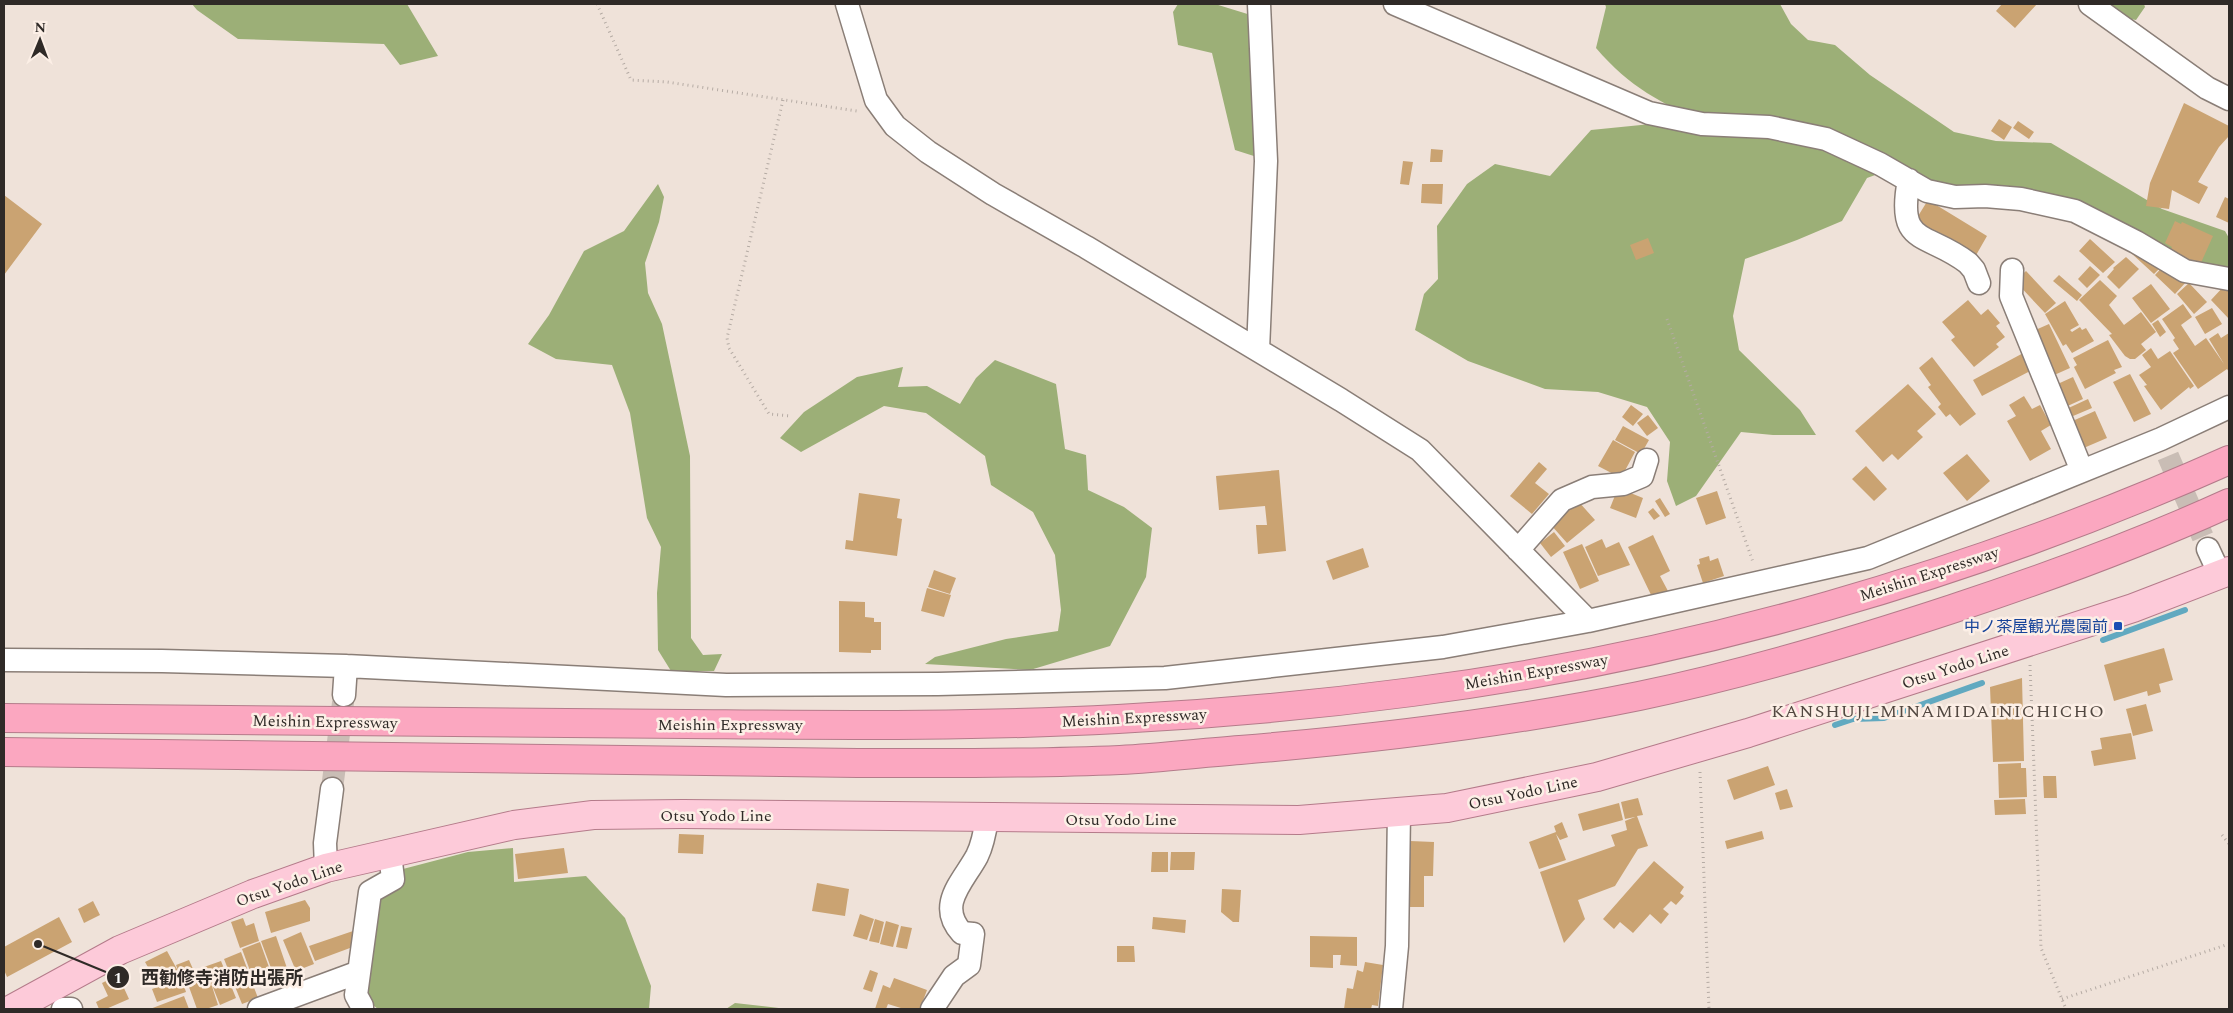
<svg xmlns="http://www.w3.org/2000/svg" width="2233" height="1013" font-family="Spectral,'Noto Sans JP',serif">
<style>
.forest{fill:#9caf77}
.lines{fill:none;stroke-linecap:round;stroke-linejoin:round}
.stream{stroke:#61a9c0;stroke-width:6}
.building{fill:#caa372}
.minor-tunnel{stroke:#c9bdb5;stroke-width:22;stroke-dasharray:22 11;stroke-linecap:butt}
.minor-casing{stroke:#8a7e77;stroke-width:25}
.major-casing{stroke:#b47b8a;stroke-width:30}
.highway-casing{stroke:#b47b8a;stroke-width:30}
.path{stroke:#b5aba4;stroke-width:3;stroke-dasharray:1 4;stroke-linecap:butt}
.minor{stroke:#fff;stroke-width:22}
.major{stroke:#fdcad9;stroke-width:28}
.highway{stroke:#fba7c0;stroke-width:28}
.transit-dot{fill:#1a4fb4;stroke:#fcefe6;stroke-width:2}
.labels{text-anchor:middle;stroke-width:5;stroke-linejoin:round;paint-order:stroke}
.street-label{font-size:16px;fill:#2f2a27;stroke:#fcefe6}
.transit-label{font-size:16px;fill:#164399;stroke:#fcefe6;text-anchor:end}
.neighbourhood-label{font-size:18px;letter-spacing:1px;fill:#524841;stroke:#fcefe6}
.leader{fill:none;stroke:#2f2a27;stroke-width:2}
.callout-dot{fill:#2f2a27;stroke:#fcefe6;stroke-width:2}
.mark-label{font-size:15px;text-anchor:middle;font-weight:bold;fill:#fff}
.callout-label{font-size:18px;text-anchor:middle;font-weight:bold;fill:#2f2a27;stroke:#fcefe6;stroke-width:5;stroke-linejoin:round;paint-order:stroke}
</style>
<rect width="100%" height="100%" fill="#efe2d9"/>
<!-- forest -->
<path class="forest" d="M192 4H407L438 56 400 65 384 44 238 39 197 10Z
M1178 4H1215L1254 16 1257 157 1235 150 1212 53 1178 45 1173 12Z
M1605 4H1780L1791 24 1808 40 1835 45 1870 75 1954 132 1996 141 2051 143 2162 209 2225 231 2229 238V274L2193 266 2088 211 1972 206 1897 167 1867 178 1842 221 1797 240 1745 259 1733 316 1739 350 1800 410 1816 435H1773L1741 432 1696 496 1676 506 1667 481 1670 442 1647 407 1598 392 1545 389 1468 361 1415 330 1424 294 1438 279 1437 226 1467 184 1495 164 1550 176 1591 130 1651 124 1707 125C1661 102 1630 88 1596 48L1606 7Z
M2099 4H2144L2145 7 2136 20 2110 15Z
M658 184 664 197 659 222 645 263 648 293 662 324 690 456 691 638 703 655 722 654 714 671H671L658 650 657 593 661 547 647 518 630 413 612 365 556 359 528 344 549 315 584 251 624 231Z
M995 360 1056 384 1065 449 1086 455 1088 490 1124 507 1152 528 1146 577 1110 646 1030 670 925 664 935 657 1006 639 1058 631 1061 610 1055 555 1033 512 991 485 985 456 926 413 884 406 801 452 780 438 804 412 857 377 903 367 898 387 927 386 960 404 976 378Z
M513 848 514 882 586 876 625 918 651 986 649 1009H378L361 996 374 895 403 869 468 852Z
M735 1003 787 1009H726Z"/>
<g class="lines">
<!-- stream -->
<path class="stream" d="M2103 640 2185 610
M1835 725 1853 719 1884 718 1982 683"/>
</g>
<!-- building -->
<path class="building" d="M2002 4H2037L2015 28 1996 11Z
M2184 103 2229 126V136L2219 147 2198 182 2208 187 2199 204 2172 190 2169 209 2146 206 2150 183Z
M1999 119 2012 127 2004 140 1991 131Z
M2018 121 2034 132 2029 139 2013 128Z
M1431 149 1443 150 1442 162H1430Z
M1403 161 1413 162 1409 185 1400 184Z
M1422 184H1443L1442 204 1421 203Z
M4 195 42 224 4 275Z
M2225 197 2229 199V223L2216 217Z
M1928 200 1987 236 1975 257 1915 221Z
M2175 221 2181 224 2182 222 2213 236 2200 265 2170 251 2172 247 2165 243Z
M1648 238 1654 253 1636 260 1630 245Z
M2090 239 2115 262 2103 273 2079 251Z
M2137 246 2165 263 2154 274 2131 253Z
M2126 257 2139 269 2119 289 2107 277 2114 269 2113 268Z
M2166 263 2187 281 2175 294 2155 275Z
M2090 266 2100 275 2087 288 2078 279Z
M2026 271 2056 303 2045 313 2015 281Z
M2059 275 2082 295 2077 301 2053 281Z
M2100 280 2117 296 2109 305 2124 325 2141 312 2156 332 2141 344 2146 350 2135 359H2130L2125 356 2109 335 2112 334 2079 300Z
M2189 283 2207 302 2194 314 2177 294Z
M2151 284 2170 309 2151 323 2132 298Z
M2224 286 2229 291V319L2211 300Z
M1968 300 1981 315 1988 309 2000 323 1996 326 2005 337 1996 344 1999 347 1974 367 1951 340 1955 337 1942 322Z
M2065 301 2079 325 2070 330 2072 332 2080 327 2082 330 2086 328 2094 341 2072 353 2066 344 2063 346 2045 314Z
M2183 304 2192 317 2181 325 2195 346 2206 338 2224 364 2209 339 2218 333 2221 338 2229 333V372L2227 369 2198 389 2173 353 2179 349 2173 340 2175 338 2162 319Z
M2212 308 2222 324 2205 334 2195 317Z
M2158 320 2166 332 2160 337 2152 324Z
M2049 324 2070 368 2052 376 2031 332Z
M2108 340 2122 367 2114 370 2116 373 2085 389 2074 367 2077 365 2073 358Z
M2151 348 2158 359 2170 351 2194 386 2190 389 2189 387 2161 410 2144 386 2147 385 2139 375 2151 367 2142 355Z
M2027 351 2036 368 1982 396 1973 380Z
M1932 357 1976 414 1960 426 1950 414 1946 417 1938 407 1941 404 1928 387 1931 385 1919 368Z
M2130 374 2151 414 2134 422 2113 382Z
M2073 377 2083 399 2061 409 2051 387Z
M1908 384 1936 414 1917 431 1923 437 1898 460 1892 454 1883 462 1855 431Z
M2024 396 2032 409 2040 405 2051 425 2041 431 2051 449 2030 461 2007 421 2016 416 2009 405Z
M2088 399 2092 408 2066 419 2062 411Z
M1631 405 1643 414 1633 426 1622 417Z
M2095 411 2107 438 2079 450 2068 423Z
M1648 415 1658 428 1647 436 1637 423Z
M1623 426 1649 440 1641 454 1615 440Z
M1613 440 1635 452 1621 478 1598 466Z
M1967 454 1990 481 1967 501 1943 473Z
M1539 462 1547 469 1535 483 1549 494 1532 514 1510 496Z
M1866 466 1887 489 1874 501 1852 479Z
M1279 470 1286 551 1258 554 1256 525H1267L1265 506 1219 510 1216 476Z
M1618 488 1643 498 1636 518 1610 508Z
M1717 491 1726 518 1706 525 1696 498Z
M859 493 900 499 897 518 902 519 897 556 845 549 846 540 853 541Z
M1660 498 1670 514 1665 517 1655 501Z
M1578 501 1595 520 1567 543 1551 525Z
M1653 508 1660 516 1654 520 1648 512Z
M1554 532 1565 546 1551 557 1540 543Z
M1653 535 1670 571 1660 576 1668 591 1653 599 1628 547Z
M1602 539 1606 548 1619 542 1630 565 1598 576 1585 547Z
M1582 544 1599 581 1580 589 1563 552Z
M1363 548 1369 567 1333 580 1326 561Z
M1709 556 1710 561 1718 558 1724 576 1703 583 1697 565 1700 564 1699 559Z
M934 570 956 578 950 594 928 587Z
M927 588 951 595 944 617 921 611Z
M839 601 865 602V617L874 618V622H881V650H871V653L839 652Z
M2164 648 2173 680 2159 684 2161 692 2148 696 2147 691 2114 701 2104 665Z
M2022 678 2024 761 1993 762 1990 687Z
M2146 704 2153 731 2133 736 2126 709Z
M2131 733 2136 759 2094 766 2091 751 2102 749 2100 738Z
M2021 763V768H2026L2027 797 1999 798 1998 764Z
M1768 766 1775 785 1734 800 1727 780Z
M2043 776H2056L2057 798H2044Z
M1787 789 1793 807 1780 810 1775 793Z
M1638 798 1643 815 1637 816 1648 846 1638 849 1615 886 1578 900 1585 919 1564 943 1540 872 1615 846 1611 835 1627 830 1625 821 1635 817 1625 819 1621 802Z
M2025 799 2026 814 1995 815 1994 800Z
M1619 803 1623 820 1583 831 1578 814Z
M1562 822 1568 837 1560 840 1556 834 1566 860 1539 869 1529 842 1556 832 1554 826Z
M1762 831 1764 839 1727 849 1725 841Z
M679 834 704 835 703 854 678 853Z
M1410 841 1434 842 1433 876H1424V907H1408Z
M564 848 568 873 518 879 515 854Z
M1152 852H1168V872H1151Z
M1171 852H1195L1194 870H1170Z
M1654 861 1684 887 1680 893 1684 896 1676 905 1671 901 1663 909 1669 914 1661 924 1650 914 1633 933 1620 922 1614 929 1603 919Z
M817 883 849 889 845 916 812 911Z
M1222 889 1241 890 1239 922H1233L1221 912Z
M305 900 310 908V921L271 933 265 912Z
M93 901 100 915 84 923 78 909Z
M860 914 874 919 867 940 853 936Z
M59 917 72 942 7 977 4 970V947Z
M1153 917 1186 920 1185 933 1152 929Z
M243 918 246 926 254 923 259 941 240 948 231 922Z
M875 919 884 922 879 943 869 941Z
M886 921 899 925 893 947 880 944Z
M901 926 912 928 907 949 896 947Z
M353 931 358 945 315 961 309 946Z
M301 932 314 964 296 971 283 940Z
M276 936 288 971 274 976 261 941Z
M1310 936 1357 937V966L1340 965 1341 955H1333V968L1310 967Z
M260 942 274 981 256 987 242 949Z
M1117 946H1134L1135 962H1117Z
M167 951 178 971 157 983 145 962Z
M241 952 251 979 248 981 250 986 253 985 258 998 242 1004 224 959Z
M189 960 193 969 180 975 176 965Z
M221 961 236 998 220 1005 210 980 218 1005 206 1009H197L189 987 196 984 193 978 207 973 204 967Z
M1365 962 1383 965 1378 1006 1372 1005 1371 1009H1344L1347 988 1353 989 1357 970 1363 972Z
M870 970 878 973 872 992 863 989Z
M118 975 129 999 106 1009H99L96 1002 108 996 102 983Z
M181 977 186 992 157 1002 152 989 164 985 163 983Z
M894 978 927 990 920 1009H904L888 1004 886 1009H875L883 985 890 988Z
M184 996 189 1009H150Z"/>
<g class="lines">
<!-- minor-tunnel -->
<path class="minor-tunnel" d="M2168 456 2208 549
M332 789 344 695"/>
<!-- minor casing -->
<g class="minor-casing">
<path id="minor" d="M847 4 876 100 895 126 928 152 993 194 1086 247 1341 400 1420 450 1588 621
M1395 4 1649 113 1702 124 1769 127 1826 139 1880 164 1927 191 1955 197 1985 196 2021 199 2075 211 2136 242 2185 271 2229 279
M2090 4 2207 88 2229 99
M1909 180C1896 247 1926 231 1968 263L1974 270 1979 283
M2012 270 2011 296 2082 471
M1258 350 1266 161 1259 4
M2208 549 2220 575
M1518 550 1562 500 1592 487 1623 484 1642 476 1647 460
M4 660 162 661 346 666 726 685 938 684 1165 678 1443 647 1588 621 1868 558 2161 439 2229 407
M344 695 346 666
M326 868 325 843 332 789
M63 1009H71
M259 1009 359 972
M362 1009V1006L356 995 370 892 393 879 390 854
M932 1009 954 976 969 965 973 934 962 933C936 905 963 882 977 856 983 844 985 832 987 818
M1391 1009 1397 946 1399 812"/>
</g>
<!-- major casing -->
<g class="major-casing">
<path id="major" d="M12 1009 120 950 253 894 326 868 514 825 593 815 683 814 1299 820 1447 808 1597 777 1748 733 2133 608 2229 571"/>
</g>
<!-- highway casing -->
<g class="highway-casing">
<path id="highway" d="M4 718C231 720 458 723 686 724 830 725 974 727 1118 719 1216 714 1314 705 1412 692 1692 656 1971 575 2229 460
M4 752 858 763C945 763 1033 764 1120 760 1160 758 1200 753 1240 750 1373 739 1507 723 1639 696 1745 674 1849 643 1952 609 2046 578 2139 544 2229 503"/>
</g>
<!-- path -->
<path class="path" d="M597 4 631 80 667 82 857 111
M783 100 727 338 729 348 769 414 791 416
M1667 319 1753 562
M2030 665 2041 948 2066 1009
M1700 772 1709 1009
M2222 835 2229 844
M2062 999 2229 944"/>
<!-- minor -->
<use href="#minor" class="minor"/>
<!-- major -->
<use href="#major" class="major"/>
<!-- highway -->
<use href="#highway" class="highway"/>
</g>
<!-- markers -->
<rect class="transit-dot" x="2113" y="621" width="10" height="10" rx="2.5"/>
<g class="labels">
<!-- street labels -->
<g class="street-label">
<text transform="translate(1929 573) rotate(-18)" y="6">Meishin Expressway</text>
<text transform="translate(1955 666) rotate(-18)" y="6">Otsu Yodo Line</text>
<text transform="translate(1536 671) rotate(-10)" y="6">Meishin Expressway</text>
<text transform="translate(1134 717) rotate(-3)" y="6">Meishin Expressway</text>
<text transform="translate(325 721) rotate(1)" y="6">Meishin Expressway</text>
<text x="730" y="730">Meishin Expressway</text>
<text transform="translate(1523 792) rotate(-12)" y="6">Otsu Yodo Line</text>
<text x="716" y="821">Otsu Yodo Line</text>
<text x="1121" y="825">Otsu Yodo Line</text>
<text transform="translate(289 883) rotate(-19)" y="6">Otsu Yodo Line</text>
</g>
<!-- transit labels -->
<g class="transit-label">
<text x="2108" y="632">中ノ茶屋観光農園前</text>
</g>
<!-- neighbourhood labels -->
<g class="neighbourhood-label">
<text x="1938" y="717">KANSHUJI-MINAMIDAINICHICHO</text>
</g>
</g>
<!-- callouts -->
<path class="leader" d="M38 944L118 977"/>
<g class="callout-dot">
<circle cx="38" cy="944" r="5"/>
<circle cx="118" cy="977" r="12"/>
</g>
<g class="mark-label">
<text x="118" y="983">1</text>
</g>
<g class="callout-label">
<text x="222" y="984">西勧修寺消防出張所</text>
</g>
<!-- border -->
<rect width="2233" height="1013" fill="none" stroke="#2f2a27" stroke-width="10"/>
<!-- north arrow -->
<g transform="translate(40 40) rotate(1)" stroke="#fcefe6" stroke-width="4" paint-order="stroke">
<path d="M0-4L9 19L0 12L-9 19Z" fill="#2f2a27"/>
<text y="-8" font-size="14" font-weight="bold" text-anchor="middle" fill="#2f2a27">N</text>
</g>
</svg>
